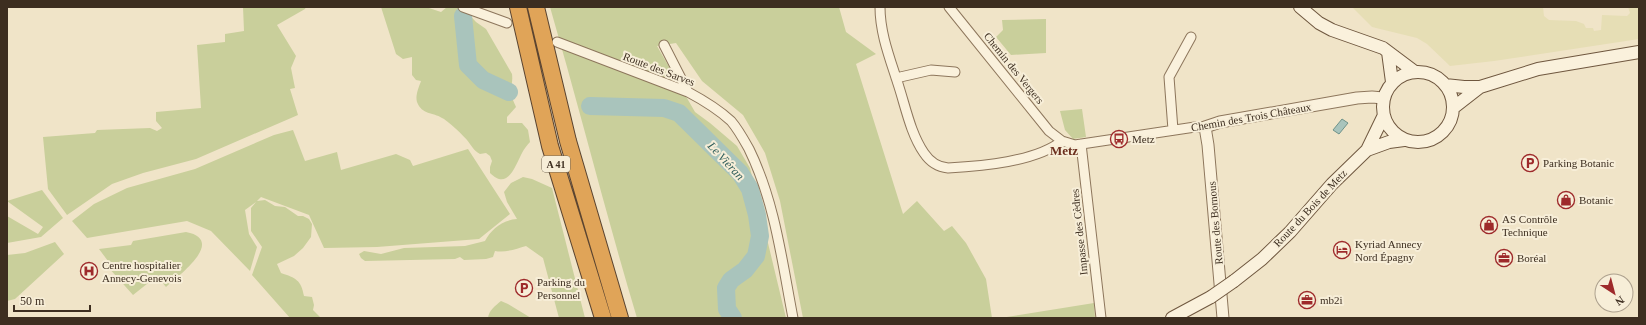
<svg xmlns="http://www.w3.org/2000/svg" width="1646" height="325" font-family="Georgia,serif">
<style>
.farmland{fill:#e6deb5}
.green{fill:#c9cf9b}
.water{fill:#a9c4bc;stroke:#6f938a}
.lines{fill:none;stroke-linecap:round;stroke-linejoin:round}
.river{stroke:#a9c4bc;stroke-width:18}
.minor-casing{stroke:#8d765c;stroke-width:11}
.tertiary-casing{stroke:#8d765c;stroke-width:13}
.secondary-casing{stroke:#6f573f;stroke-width:14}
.motorway-casing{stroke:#5b4430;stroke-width:18}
.minor{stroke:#faf1dc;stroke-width:9}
.tertiary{stroke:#faf1dc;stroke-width:11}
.secondary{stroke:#faf1dc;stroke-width:12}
.motorway{stroke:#e0a458;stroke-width:16}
.secondary-bridge-casing{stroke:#6f573f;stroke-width:14;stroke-linecap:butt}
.secondary-bridge{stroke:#faf1dc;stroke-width:12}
.labels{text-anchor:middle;stroke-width:4;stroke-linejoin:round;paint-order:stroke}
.shield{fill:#f7eed8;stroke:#756857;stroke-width:1}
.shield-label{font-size:10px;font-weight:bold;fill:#3d2e20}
.street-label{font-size:11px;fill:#3d2e20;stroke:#f7eed8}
.poi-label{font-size:11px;fill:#3d2e20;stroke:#f7eed8;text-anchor:start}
.water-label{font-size:12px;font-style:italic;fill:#2f5d5a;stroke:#f7eed8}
.quarter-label{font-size:13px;font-weight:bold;fill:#6b2e1e;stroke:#f7eed8}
</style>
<rect width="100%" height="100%" fill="#f0e4c8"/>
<!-- farmland -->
<path class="farmland" d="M1352 7H1543L1544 16 1549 20 1576 21 1584 24 1586 28H1593L1594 31 1601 30 1602 15 1627 16 1630 13 1628 7H1639V39L1494 61 1450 66 1427 44 1417 38 1372 27Z"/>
<!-- green -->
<path class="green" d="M243 7H306L305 9 277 25 296 56 291 68 295 88 290 89 298 115 196 159 143 173 112 184 67 215 48 189 43 137 95 133 97 130 150 128 157 131 162 128 156 121V112L201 108 197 45 225 42V34L244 31Z
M381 7H426L441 12 447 7H462L476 22 486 29 512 74C513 81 511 85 511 91 511 97 514 102 516 107L507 117V123H522L528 130 530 142C527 145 524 149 522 153 515 166 508 191 490 173V167L492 161 490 156 486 153 480 154C473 150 472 146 467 140 464 136 447 120 442 118 433 112 422 115 417 102 415 95 419 87 421 81L416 80 412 75V57L403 59 396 54Z
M550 7H839L846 32 876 54 856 64 903 214 917 201 944 231 952 226 966 243 986 279 992 318H803L780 201 765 153 743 115 702 81 676 43 657 46 695 112 710 123 737 146 750 168 786 318H637C606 215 580 110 550 7Z
M1046 19V53L1011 55 996 37 1003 30 1002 20Z
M1082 109 1086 137 1073 139 1065 130 1060 111Z
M293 130 305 161 337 152 341 170 396 154 410 160 413 166 468 149 510 214 479 239 377 247 324 248 309 215 261 197 257 201 265 200 275 206 285 207 298 216H303L309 219 312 224 311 237 303 248 294 256 277 264 281 273C296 278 301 280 304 296L312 297 314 305 313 310 321 318H290L252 275 262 247 251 231V208L256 202 245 210 249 234 257 247 250 271 211 231 187 221 87 238 72 221 94 204 127 188 195 169 274 135Z
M523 177 532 179 552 188 585 318H559L543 258 526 246C516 249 505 253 495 251L493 257 486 259 464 260 460 257 455 259 365 261 361 258 359 254 364 251 381 254 404 248 465 246 485 241C491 229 503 220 517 219L507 202 504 192 511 183Z
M42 190 63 218 41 237 7 243V216L38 234 43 227 7 201Z
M186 232C227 240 178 276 166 287L157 276 133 295 108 267 111 265 99 249 131 245 133 241Z
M55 242 64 254 15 299 7 301V255L25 253Z
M501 301 508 304 531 318H488C489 310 495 306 501 301Z
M1094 303 1095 318H1000Z"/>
<!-- water -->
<path class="water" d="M1342 119 1348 123 1339 134 1333 130Z"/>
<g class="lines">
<!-- river -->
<path class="river" d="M463 16 468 65 483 80 509 92
M590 106 664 108 679 113 740 173 750 189 757 215 760 236 756 256 745 270 731 280 726 288 727 309 733 318"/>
<!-- minor casing -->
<g class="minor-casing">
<path id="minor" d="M463 7 507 23
M880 7C880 35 891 61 899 87 906 109 911 134 924 153 930 162 937 167 948 168 982 166 1035 162 1062 141
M949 7 1049 131 1062 141 1075 145 1195 127H1205
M557 42 688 92C703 100 718 109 731 121 738 129 744 140 749 149 775 202 782 261 793 318
M664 45 688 92
M896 78 931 70 955 72
M1173 130 1169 77 1191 37
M1081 144 1101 318"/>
</g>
<!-- tertiary casing -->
<g class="tertiary-casing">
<path id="tertiary" d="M1223 318 1208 145 1205 127 1220 122 1357 98 1372 97 1383 98"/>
</g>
<!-- secondary casing -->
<g class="secondary-casing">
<path id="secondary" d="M1300 7 1319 23 1332 30 1383 48 1415 72
M1388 52 1392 82
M1383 107a35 35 0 1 1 70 0a35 35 0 1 1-70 0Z
M1445 85 1464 87H1480L1538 69 1639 52
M1453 108 1480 87
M1367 150 1389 142 1404 140
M1234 281 1262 259 1290 232 1332 184 1367 150 1383 117
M1172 318 1211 297"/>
</g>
<!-- motorway casing -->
<g class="motorway-casing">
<path id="motorway" d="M518 7 550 146 603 318
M536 7 568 141 620 318"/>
</g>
<!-- minor -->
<use href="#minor" class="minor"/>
<!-- tertiary -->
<use href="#tertiary" class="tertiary"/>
<!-- secondary -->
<use href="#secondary" class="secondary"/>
<!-- motorway -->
<use href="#motorway" class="motorway"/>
<!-- secondary-bridge casing -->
<g class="secondary-bridge-casing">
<path id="secondary-bridge" d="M1211 297 1234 281"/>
</g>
<!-- secondary-bridge -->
<use href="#secondary-bridge" class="secondary-bridge"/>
</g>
<!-- icons -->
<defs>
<g id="bus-ring" transform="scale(0.9)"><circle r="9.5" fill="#f7eed8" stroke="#9e2a2b" stroke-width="1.5"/><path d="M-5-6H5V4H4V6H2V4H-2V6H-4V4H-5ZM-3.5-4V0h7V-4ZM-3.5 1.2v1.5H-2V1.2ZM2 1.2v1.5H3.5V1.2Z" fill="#9e2a2b"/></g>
<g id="parking-ring" transform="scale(0.9)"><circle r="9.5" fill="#f7eed8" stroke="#9e2a2b" stroke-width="1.5"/><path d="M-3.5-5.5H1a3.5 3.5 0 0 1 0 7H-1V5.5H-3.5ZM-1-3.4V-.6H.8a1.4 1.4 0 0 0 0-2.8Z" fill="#9e2a2b"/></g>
<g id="shop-ring" transform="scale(0.9)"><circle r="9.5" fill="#f7eed8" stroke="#9e2a2b" stroke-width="1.5"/><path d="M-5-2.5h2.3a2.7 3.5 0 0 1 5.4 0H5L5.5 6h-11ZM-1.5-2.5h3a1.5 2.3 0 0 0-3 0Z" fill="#9e2a2b"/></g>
<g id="hotel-ring" transform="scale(0.9)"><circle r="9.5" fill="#f7eed8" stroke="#9e2a2b" stroke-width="1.5"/><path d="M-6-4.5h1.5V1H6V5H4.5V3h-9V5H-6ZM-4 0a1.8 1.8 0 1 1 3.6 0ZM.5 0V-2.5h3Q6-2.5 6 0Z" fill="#9e2a2b"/></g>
<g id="office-ring" transform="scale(0.9)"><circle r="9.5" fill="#f7eed8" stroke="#9e2a2b" stroke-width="1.5"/><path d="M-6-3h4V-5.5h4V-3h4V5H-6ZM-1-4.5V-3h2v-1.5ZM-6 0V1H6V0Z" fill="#9e2a2b"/></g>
<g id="hospital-ring" transform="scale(0.9)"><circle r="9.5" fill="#f7eed8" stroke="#9e2a2b" stroke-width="1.5"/><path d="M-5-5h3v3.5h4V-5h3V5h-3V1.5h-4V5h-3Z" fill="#9e2a2b"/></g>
</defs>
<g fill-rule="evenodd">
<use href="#bus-ring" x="1119" y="139"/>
<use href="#parking-ring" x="1530" y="163"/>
<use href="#shop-ring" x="1566" y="200"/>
<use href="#shop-ring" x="1489" y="225"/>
<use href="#hotel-ring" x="1342" y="250"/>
<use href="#office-ring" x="1504" y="258"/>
<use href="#hospital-ring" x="89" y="271"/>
<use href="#parking-ring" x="524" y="288"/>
<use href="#office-ring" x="1307" y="300"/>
</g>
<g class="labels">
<!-- shield labels -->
<rect class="shield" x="542" y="156" width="28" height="16" rx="3"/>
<g class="shield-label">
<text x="556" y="168">A 41</text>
</g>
<!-- street labels -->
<g class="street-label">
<text transform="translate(1014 68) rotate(51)" y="4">Chemin des Vergers</text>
<text transform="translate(659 69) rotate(21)" y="4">Route des Sarves</text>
<text transform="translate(1251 117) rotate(-10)" y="4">Chemin des Trois Châteaux</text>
<text transform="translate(1310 208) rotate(-47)" y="4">Route du Bois de Metz</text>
<text transform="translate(1215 223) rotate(-95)" y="4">Route des Bornous</text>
<text transform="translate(1079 232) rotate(-96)" y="4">Impasse des Cèdres</text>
</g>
<!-- poi labels -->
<g class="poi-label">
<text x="1132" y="143">Metz</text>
<text x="1543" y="167">Parking Botanic</text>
<text x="1579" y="204">Botanic</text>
<text x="1502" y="223">AS Contrôle<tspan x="1502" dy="13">Technique</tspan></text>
<text x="1355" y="248">Kyriad Annecy<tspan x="1355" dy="13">Nord Épagny</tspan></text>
<text x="1517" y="262">Boréal</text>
<text x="102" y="269">Centre hospitalier<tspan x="102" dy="13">Annecy-Genevois</tspan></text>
<text x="537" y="286">Parking du<tspan x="537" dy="13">Personnel</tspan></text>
<text x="1320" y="304">mb2i</text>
</g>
<!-- water labels -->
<g class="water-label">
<text transform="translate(726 161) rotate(47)" y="4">Le Viéran</text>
</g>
<!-- quarter labels -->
<g class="quarter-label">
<text x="1064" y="155">Metz</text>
</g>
</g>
<!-- border -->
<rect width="1646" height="325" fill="none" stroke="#3d2e20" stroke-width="16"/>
<!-- north arrow -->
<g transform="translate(1614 293) rotate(144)"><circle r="19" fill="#f7eed8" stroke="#ada18e"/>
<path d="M0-3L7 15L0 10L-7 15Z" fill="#9e2a2b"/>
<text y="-6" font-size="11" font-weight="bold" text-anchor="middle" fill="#3d2e20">N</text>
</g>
<!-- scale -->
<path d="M14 305v6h76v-6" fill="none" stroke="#3d2e20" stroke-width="2"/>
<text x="20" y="305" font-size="12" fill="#3d2e20" stroke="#f7eed8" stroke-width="3" paint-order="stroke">50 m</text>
</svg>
